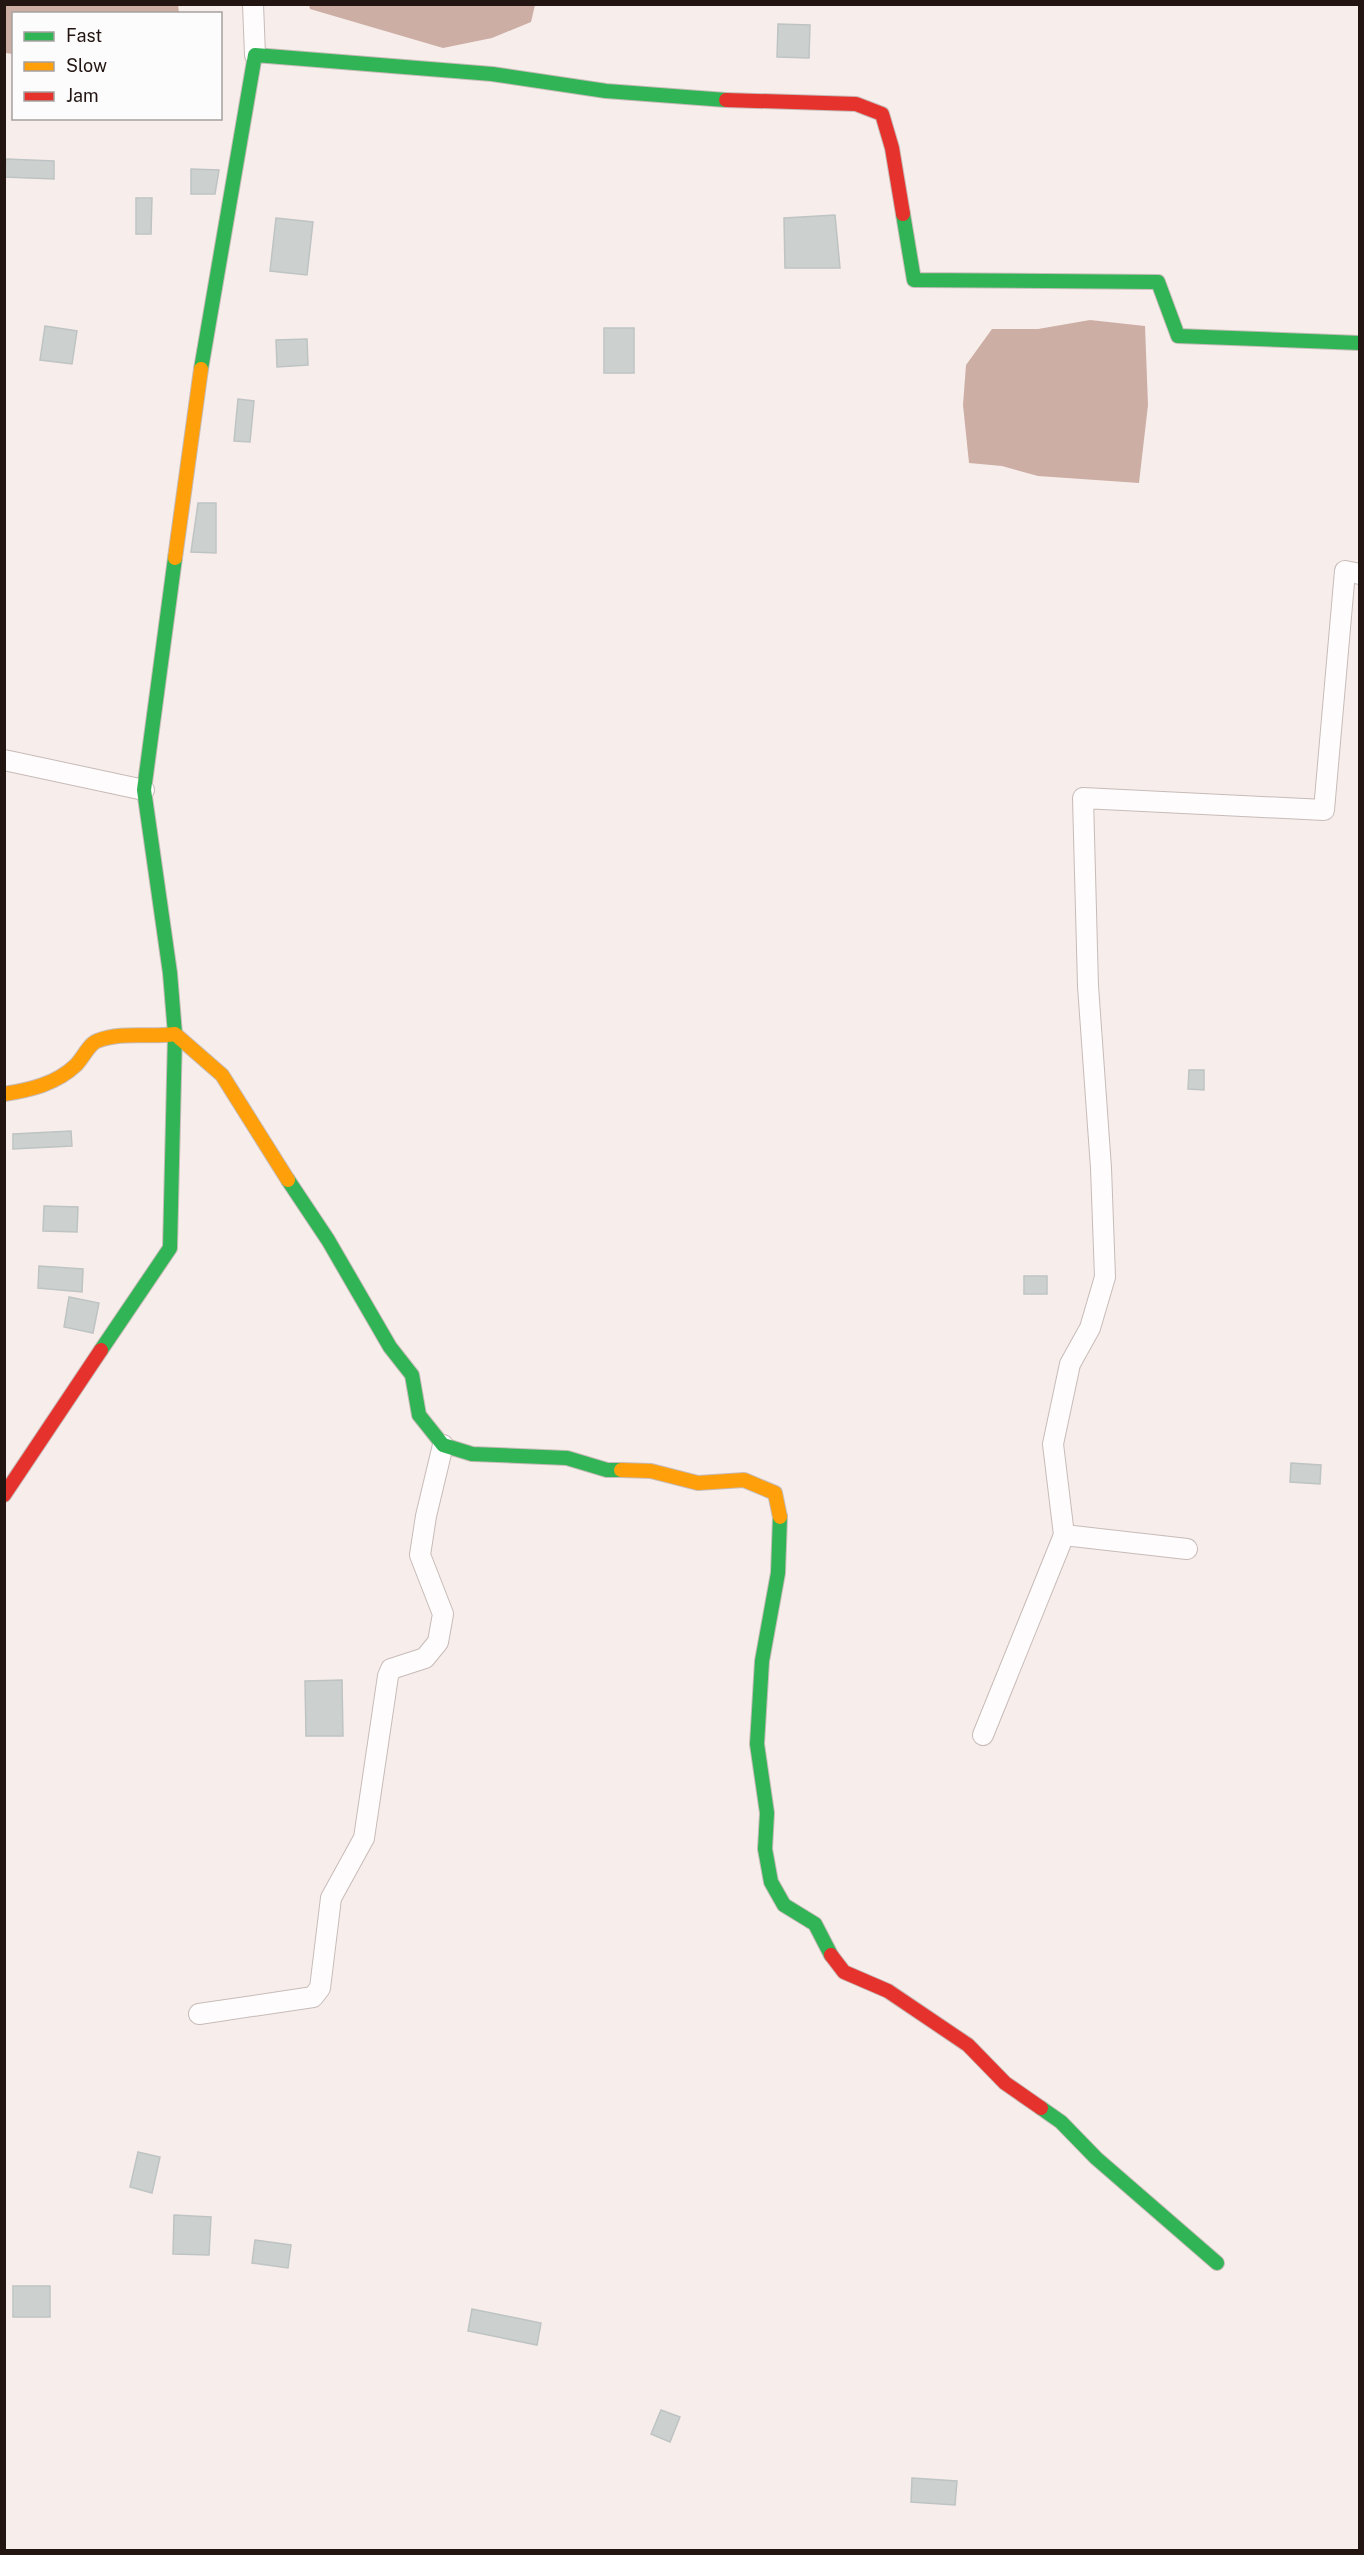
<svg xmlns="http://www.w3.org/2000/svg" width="1364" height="2555" font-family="'Public Sans',sans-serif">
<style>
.water{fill:#ccaea5}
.building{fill:#ccd1d0;stroke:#bec3c3;stroke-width:1.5}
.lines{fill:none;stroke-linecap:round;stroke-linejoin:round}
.street-casing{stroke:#c7bbb8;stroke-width:22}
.fast-casing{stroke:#c7bbb8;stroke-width:16}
.slow-casing{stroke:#c7bbb8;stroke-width:16}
.jam-casing{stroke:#c7bbb8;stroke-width:16}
.street{stroke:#fefcfc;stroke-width:20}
.fast{stroke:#30b455;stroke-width:14}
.slow{stroke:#ff9f0a;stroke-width:14}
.jam{stroke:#e5322d;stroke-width:14}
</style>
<rect width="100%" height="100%" fill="#f7eeeb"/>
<!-- water -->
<path class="water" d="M5 4 178 5 179 13 14 14 13 54 5 53Z
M309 5V4L535 5 531 22 492 38 443 48 310 9Z
M1090 320 1145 326 1148 405 1139 483 1038 476 1002 466 969 463 963 405 966 365 992 329H1038Z"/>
<!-- building -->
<path class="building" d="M778 24 810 25 809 58 777 57Z
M6 159 54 161V179L5 177Z
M191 169 219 170 215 194H191Z
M136 198H152L151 234H136Z
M835 215 840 268H785L784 218Z
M276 218 313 222 307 275 270 271Z
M45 326 77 331 72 364 40 360Z
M604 328H634V373H604Z
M307 339 308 365 277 367 276 340Z
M238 399 254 401 250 442 234 441Z
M198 503H216V553L191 552Z
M1189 1070H1204V1090L1188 1089Z
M71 1131 72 1146 13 1149V1134Z
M44 1206 78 1207 77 1232 43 1231Z
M39 1266 83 1269 82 1292 38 1288Z
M1024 1276H1047V1294H1024Z
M69 1297 99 1303 93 1333 64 1327Z
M1291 1463 1321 1465 1320 1484 1290 1482Z
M342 1680 343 1736H306L305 1681Z
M138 2152 160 2157 152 2193 130 2187Z
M174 2215 211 2217 209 2255 173 2254Z
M255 2240 291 2245 288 2268 252 2263Z
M13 2286H50V2317H13Z
M472 2309 541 2323 537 2345 468 2331Z
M661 2410 680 2417 670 2442 651 2434Z
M912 2478 957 2481 955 2505 911 2502Z"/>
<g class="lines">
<!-- street casing -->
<g class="street-casing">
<path id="street" d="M253 4 255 55
M4 760 144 790
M1187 1549 1064 1535 1053 1444 1070 1364 1090 1328 1105 1277 1101 1168 1088 986 1083 798 1324 810 1345 571 1360 574
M983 1735 1064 1535
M199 2014 313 1997 320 1988 331 1898 364 1838 388 1676 391 1669 425 1658 438 1642 443 1614 420 1555 426 1516 443 1445"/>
</g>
<!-- fast casing -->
<g class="fast-casing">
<path id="fast" d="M903 214 914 280 1158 282 1178 336 1360 343
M201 369 255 55 492 74 606 91 726 100
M288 1180 328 1240 390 1347 412 1375 419 1415 443 1445 472 1454 567 1458 607 1470H621
M101 1350 170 1248 175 1034 170 973 144 790 175 558
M780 1517 778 1573 762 1661 757 1744 767 1813 765 1849 771 1882 784 1905 815 1924 831 1955
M1041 2108 1061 2122 1096 2158 1217 2263"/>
</g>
<!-- slow casing -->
<g class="slow-casing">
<path id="slow" d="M175 558 201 369
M4 1094C30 1090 56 1084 76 1065 83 1058 89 1044 97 1041 123 1031 148 1038 175 1034L222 1075 288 1180
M621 1470 651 1471 698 1483 744 1480 775 1493 780 1517"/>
</g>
<!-- jam casing -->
<g class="jam-casing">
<path id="jam" d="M726 100 856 104 882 114 892 148 903 214
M4 1495 101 1350
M831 1955 844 1972 888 1991 968 2045 1005 2083 1041 2108"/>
</g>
<!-- street -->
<use href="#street" class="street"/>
<!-- fast -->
<use href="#fast" class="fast"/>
<!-- slow -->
<use href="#slow" class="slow"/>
<!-- jam -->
<use href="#jam" class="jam"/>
</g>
<!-- border -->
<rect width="1364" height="2555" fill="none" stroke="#231511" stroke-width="12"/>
<!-- legend -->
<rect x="12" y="12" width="210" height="108" fill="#fcfcfc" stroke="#a5a09e" stroke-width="1.5"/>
<rect x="24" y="32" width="30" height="9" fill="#30b455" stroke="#a5a09e" stroke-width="1.5"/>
<text x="66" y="42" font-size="18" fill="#231511">Fast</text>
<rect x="24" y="62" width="30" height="9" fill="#ff9f0a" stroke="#a5a09e" stroke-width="1.5"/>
<text x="66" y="72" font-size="18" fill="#231511">Slow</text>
<rect x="24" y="92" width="30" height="9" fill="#e5322d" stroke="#a5a09e" stroke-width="1.5"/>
<text x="66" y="102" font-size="18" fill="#231511">Jam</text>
</svg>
